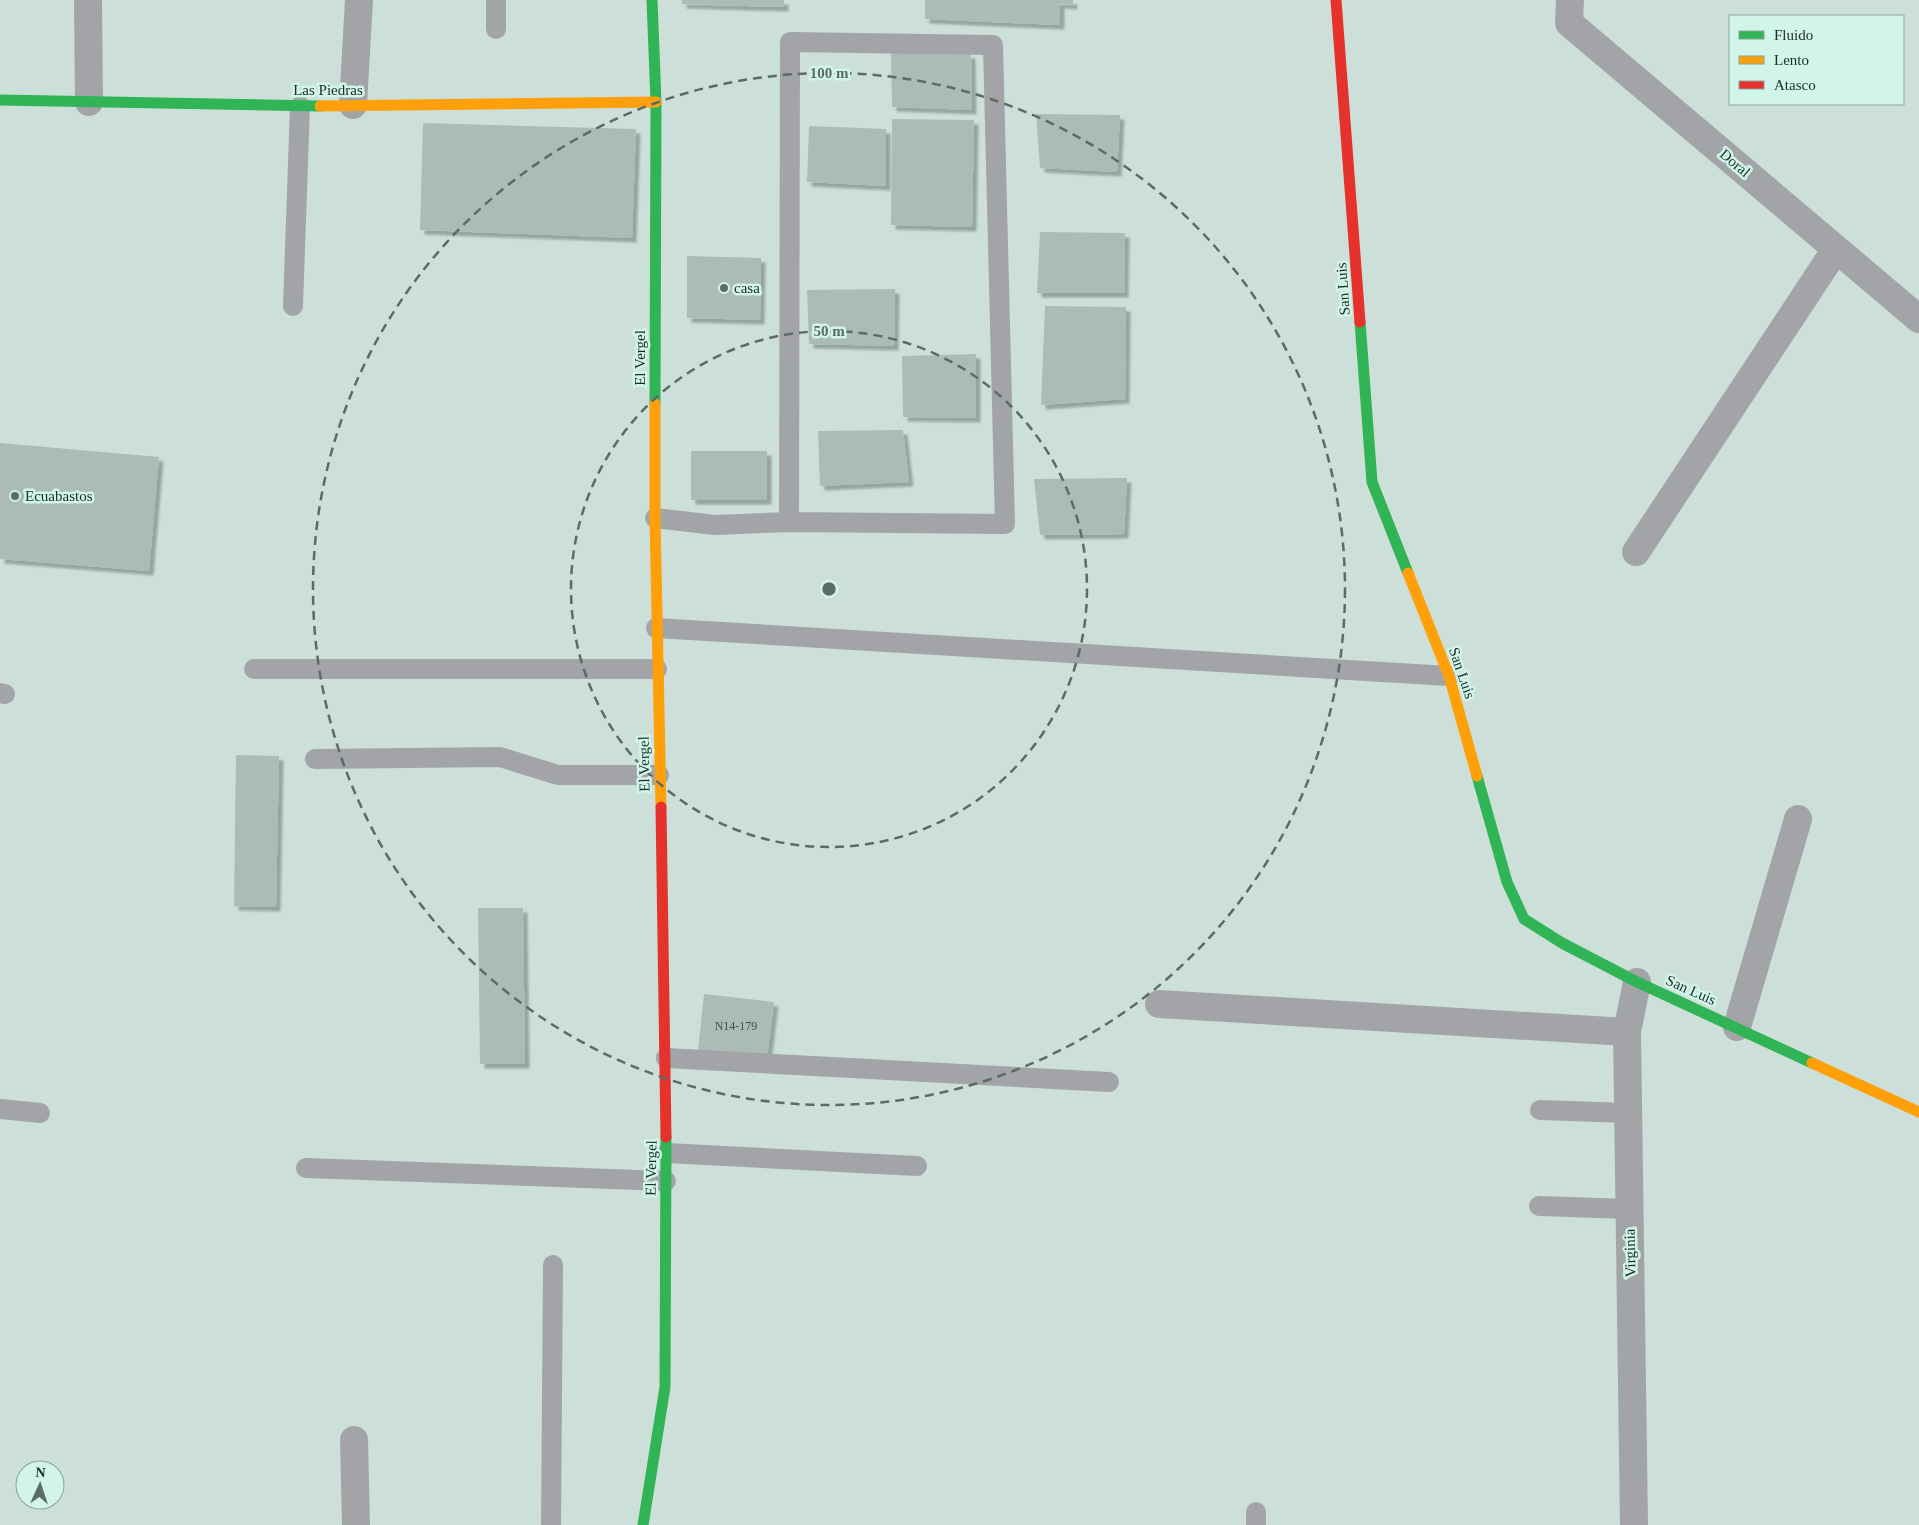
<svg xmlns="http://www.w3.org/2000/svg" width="1919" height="1525" font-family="'Times New Roman',serif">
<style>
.building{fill:#acbbb6;filter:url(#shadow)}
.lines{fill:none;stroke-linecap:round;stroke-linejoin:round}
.lane{stroke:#a3a4a7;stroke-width:20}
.street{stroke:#a3a4a7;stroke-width:28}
.fast{stroke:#30b455;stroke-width:11}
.slow{stroke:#ff9f0a;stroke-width:11}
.jam{stroke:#e5322d;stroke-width:11}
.ring{fill:none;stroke:#5b6b65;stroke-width:2.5;stroke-dasharray:9 6}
.poi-dot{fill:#5b6b65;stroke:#d1f5e9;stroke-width:2}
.labels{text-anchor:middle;stroke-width:5;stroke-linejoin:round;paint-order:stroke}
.number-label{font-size:12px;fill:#42504b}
.street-label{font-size:15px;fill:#1e2c27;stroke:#d1f5e9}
.poi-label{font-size:15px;fill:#1e2c27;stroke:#d1f5e9;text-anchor:start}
.centre{fill:#5b6b65;stroke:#d1f5e9;stroke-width:2.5}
.ring-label{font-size:15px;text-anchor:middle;font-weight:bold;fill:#5b6b65;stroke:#d1f5e9;stroke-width:5;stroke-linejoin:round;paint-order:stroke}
</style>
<defs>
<filter id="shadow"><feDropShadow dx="4.5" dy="4.5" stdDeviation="1" flood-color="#0004"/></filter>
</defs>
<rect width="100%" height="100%" fill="#cce0d9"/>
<!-- building -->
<path class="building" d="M682 0H784V7L682 4Z
M925 0H1073V5L1060 4V25L925 19Z
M891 50 971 54 972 110 892 107Z
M1036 114 1120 115 1117 172 1040 168Z
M892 119 974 120 972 227 891 225Z
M423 123 636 129 632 238 420 230Z
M809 126 886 129V186L807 182Z
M1040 232 1125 233 1124 293H1037Z
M687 256 761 258 760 320 687 318Z
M895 289 894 346 809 344 807 290Z
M1045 306 1126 307 1125 399 1041 405Z
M976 354V418L903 417 902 356Z
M903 430 909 482 820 486 818 431Z
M0 443 159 457 149 571 0 559Z
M691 451H767V500H691Z
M1127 478 1124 534 1040 535 1034 479Z
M236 755 279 756 276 907 234 906Z
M478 908H523L525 1064H480Z
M704 994 774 1002 767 1058 698 1051Z"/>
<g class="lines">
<!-- lane -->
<path class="lane" d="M496 29V0
M293 306 300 106
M655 518 715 525 789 522 1005 524 993 45 790 42 789 522
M656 628 1449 676
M254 669H657
M0 693 5 694
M315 759 500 757 558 775H659
M666 1058 1109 1082
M0 1109 40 1113
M1540 1110 1628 1113
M667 1153 917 1166
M306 1168 666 1181
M1539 1206 1629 1209
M551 1525 553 1265
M1256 1525V1512"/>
<!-- street -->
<path class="street" d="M88 0 89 102
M1570 0 1569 23 1919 319
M353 105 359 0
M1636 552 1836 249
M1159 1004 1627 1032
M1737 1027 1798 819
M354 1440 356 1525
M1634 1525 1627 1032 1637 982"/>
<!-- fast -->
<path class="fast" d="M652 0 656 102 655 404
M0 100 320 106
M1360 322 1372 482 1408 573
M1477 776 1507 882 1524 919 1562 943 1637 982 1812 1063
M643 1525 665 1387 666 1137"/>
<!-- slow -->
<path class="slow" d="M320 106 656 102
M655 404V518L661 807
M1408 573 1449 676 1477 776
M1812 1063 1919 1112"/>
<!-- jam -->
<path class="jam" d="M1336 0 1360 322
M661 807 666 1137"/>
</g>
<!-- distance rings -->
<g class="ring">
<circle cx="829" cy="589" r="258"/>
<circle cx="829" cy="589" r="516"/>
</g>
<!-- markers -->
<g class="poi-dot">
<circle cx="724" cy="288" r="5"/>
<circle cx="15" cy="496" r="5"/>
</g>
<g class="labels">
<!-- number labels -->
<g class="number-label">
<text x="736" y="1030">N14-179</text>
</g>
<!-- street labels -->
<g class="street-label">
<text x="328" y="95">Las Piedras</text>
<text transform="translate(1735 163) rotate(40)" y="5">Doral</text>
<text transform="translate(1343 289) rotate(-94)" y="5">San Luis</text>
<text transform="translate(640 358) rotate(-90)" y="5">El Vergel</text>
<text transform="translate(1462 673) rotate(71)" y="5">San Luis</text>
<text transform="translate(644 764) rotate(-91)" y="5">El Vergel</text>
<text transform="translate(1691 990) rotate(24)" y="5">San Luis</text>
<text transform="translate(651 1168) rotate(-89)" y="5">El Vergel</text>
<text transform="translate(1630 1253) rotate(-91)" y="5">Virginia</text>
</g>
<!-- poi labels -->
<g class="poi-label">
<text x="734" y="293">casa</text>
<text x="25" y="501">Ecuabastos</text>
</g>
</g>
<circle cx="829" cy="589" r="8" class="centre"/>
<g class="ring-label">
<text x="829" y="78">100 m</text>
<text x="829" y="336">50 m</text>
</g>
<!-- legend -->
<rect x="1729" y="15" width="175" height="90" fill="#d1f5e9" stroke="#89a59b"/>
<rect x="1739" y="31" width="25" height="8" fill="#30b455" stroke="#89a59b"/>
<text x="1774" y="40" font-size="15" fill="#1e2c27">Fluido</text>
<rect x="1739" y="56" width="25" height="8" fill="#ff9f0a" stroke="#89a59b"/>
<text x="1774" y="65" font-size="15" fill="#1e2c27">Lento</text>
<rect x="1739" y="81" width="25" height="8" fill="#e5322d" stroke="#89a59b"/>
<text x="1774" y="90" font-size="15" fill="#1e2c27">Atasco</text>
<!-- north arrow -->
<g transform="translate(40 1485) rotate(3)"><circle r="24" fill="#d1f5e9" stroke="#89a59b"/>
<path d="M0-4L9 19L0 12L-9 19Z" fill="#5b6b65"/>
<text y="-8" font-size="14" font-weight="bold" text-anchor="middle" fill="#1e2c27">N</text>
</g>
</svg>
